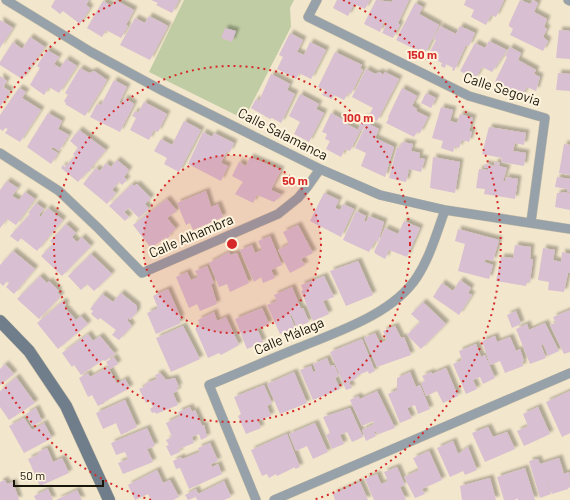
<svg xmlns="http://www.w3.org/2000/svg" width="570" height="500" font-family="Barlow,sans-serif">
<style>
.green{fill:#c0cca3}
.building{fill:#d8bfd1;filter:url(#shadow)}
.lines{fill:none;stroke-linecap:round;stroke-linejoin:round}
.street-casing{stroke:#cbc1a9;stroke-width:10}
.secondary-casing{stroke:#cbc1a9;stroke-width:13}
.street{stroke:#96a1a9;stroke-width:9}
.secondary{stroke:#6f7e8a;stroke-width:12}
.ring{fill:none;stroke:#d62828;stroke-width:2;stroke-dasharray:2 4}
.labels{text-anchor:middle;stroke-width:4;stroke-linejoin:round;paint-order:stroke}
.street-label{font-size:14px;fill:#1a160c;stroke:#fef4de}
.centre{fill:#d62828;stroke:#fef4de;stroke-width:2}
.ring-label{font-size:12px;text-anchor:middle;font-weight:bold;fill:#d62828;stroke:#fef4de;stroke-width:4;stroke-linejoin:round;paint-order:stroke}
</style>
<defs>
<filter id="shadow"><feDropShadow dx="3.5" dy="-3.5" stdDeviation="1" flood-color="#0004"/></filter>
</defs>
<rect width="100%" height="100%" fill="#f2e6cc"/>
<!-- green -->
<path class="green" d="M184 0H294L290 8 291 27 244 119 149 72Z"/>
<!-- building -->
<path class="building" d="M55 0H89L86 5 90 8 80 24 63 11 60 14 51 7Z
M115 0 134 10 126 25 128 26 121 38 106 30 102 37 87 28 103 1 112 6Z
M151 0H179L172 13 156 5 158 3Z
M337 0H370L365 9 354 4 348 16 333 8Z
M376 0 392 2 393 0H409L398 23 400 25 393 38 382 33 387 23 384 22 380 32 364 24Z
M466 0H504L496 17 491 15 486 25 471 17 474 10 464 5Z
M520 0 530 4 533 0 538 3 534 12 547 19 544 27 547 29 543 37 548 41 543 51 510 35 513 29 509 26V24Z
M415 3 423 7 419 14 439 25 425 54 396 40Z
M149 16 168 26 150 60 120 45 135 18 145 23Z
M0 20 13 28 0 48Z
M440 26 456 34 460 26 475 33 469 46 466 45 454 71 452 70 453 68 446 64 445 68 441 66 442 63 430 57 429 59 427 58 436 40 433 39Z
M225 28 236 31 232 42 221 38Z
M559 30 570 31V59L556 58Z
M290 33 303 40 297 52 304 55 310 42 326 50 311 79 299 73 296 79 277 69 283 57 279 55Z
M30 37 45 47 22 79 0 65V62L13 42 22 49Z
M489 41 507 50 492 72 482 67 475 79 460 71 475 43 485 48Z
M510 47 521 53 518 60 536 70 534 74 540 77 536 91 527 87 521 98 494 84 507 57 505 56Z
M47 50 59 57 54 64 60 68 66 59 77 66 59 93 49 87 44 95 30 85 40 68 37 66Z
M335 52 362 65 360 68 363 70 351 94 348 93 344 100 334 95 332 99 322 95 325 90 318 87Z
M80 68 89 73 94 71 107 80 85 116 65 104 66 103 64 101 68 95 65 93Z
M366 69 375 74 380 72 383 75 385 72 399 79 377 121 368 117 373 108 352 97Z
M558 73 570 74V91L556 90Z
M271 74 290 84 287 90 295 94 281 123 272 118 270 119 251 108 256 99 259 101Z
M0 76 7 81 3 87 10 91 0 107Z
M114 80 127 87 119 103 121 104 125 98 134 104 120 132 90 117 97 104 101 105Z
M19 88 26 92 22 98 41 110 20 142 5 133 8 129 5 128 3 131 0 129V115Z
M402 88 417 96 412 106 417 109 416 111 428 117 420 133 417 132 414 137 386 123 389 118 388 117Z
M426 93 436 98 431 108 421 103Z
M300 94 319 104 316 109 324 113 309 142 294 134 300 122 289 116Z
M144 102 167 114 158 132 154 130 149 140 130 130 136 118 132 116 135 111 138 113Z
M441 107 453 110 450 121 457 123 460 114 473 118 469 131 472 132 469 142 462 140 459 148 455 146 453 152 441 148 443 141 432 138Z
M48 113 62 121 58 129 69 135 59 151 53 147 51 149 58 153 51 164 27 147Z
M331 113 344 120 343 122 360 131 350 151 345 149 341 157 326 149 330 141 325 139 327 134 322 132Z
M364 117 368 119 362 131 358 129Z
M184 121 201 130 179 172 164 164 167 158 154 151 161 139 172 145Z
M367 123 379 129 375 138 394 147 385 177 361 166 366 153 355 148Z
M489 127 526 133 524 145 515 143 513 151 526 153 524 166 501 162 502 158 482 154Z
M79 130 106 150 90 169 91 170 90 172 88 171 78 182 61 168 63 165 65 167 75 156 73 154 78 148 70 141Z
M203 132 212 137 214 133 234 143 230 152 227 151 221 163 228 166 221 181 188 164Z
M402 142 413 144 411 151 420 153 419 158 425 159 421 172 409 169 406 182 389 178 397 147 400 148Z
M564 144 570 145V175L559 173Z
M250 157 281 170 271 190 282 195 274 202 257 195 253 203 235 194 243 182 232 176 239 162 246 166Z
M433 157 460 162 455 193 430 188Z
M117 160 129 170 124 177 127 180 122 185 119 182 112 190 116 193 107 204 83 184 96 168 100 171 106 163 111 167Z
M495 162 500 163 499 166 507 168 503 181H505L506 177 518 179 515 199 484 194 485 189 476 188 479 169 488 170V168H484L485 164 494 166Z
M557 177 570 179V192L567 191V189L555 187Z
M7 181 18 188 12 196 19 200 25 192 35 199 16 225 7 219 0 228V190Z
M132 184 134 186 137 184 151 198 145 204 149 209 139 218 129 208 124 212 129 217 125 221 109 206Z
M206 191 211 207 218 204 223 217 193 230 190 223 186 225 177 203Z
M561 192 570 193V210L555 207 557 193H561Z
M324 193 339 200 335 208 340 210 343 204 354 209 341 237 310 221Z
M167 199 177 211 167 218 176 229 169 235 170 236 167 239 166 237 151 248 133 225Z
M36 203 44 209 39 215 42 218 41 216 48 208 63 220 37 251 21 238 18 242 10 236 30 214 28 213Z
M356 211 366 216 364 221 366 222 369 216 384 222 378 242 375 241 369 252 343 240Z
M404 221 420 228 407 257 389 250 385 259 376 254 374 252 385 228 398 234Z
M66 224 76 233 72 237 77 242 82 237 91 246 62 276 41 256 53 244 50 241Z
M298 225 313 253 301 259 305 265 290 273 278 250 289 244 283 232Z
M458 229 499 240 493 261 486 259 484 262 493 265 489 279 458 271 465 244 455 241Z
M270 236 282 265 271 270 275 278 263 283 261 277 254 282 240 250 252 245 255 253 262 250 258 241Z
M515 245 531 247 530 259H533L530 282H527L526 286 496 281 501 257 513 258Z
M543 248 555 250 553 260 561 262 562 252 570 254V273H568L564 292 548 290 549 282 538 280Z
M13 251 35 269 14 294 6 287 9 283 7 281 3 286 0 283V265Z
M229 252 230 255 237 253 249 283 230 292 227 284 219 287 209 263Z
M91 254 112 274 94 291 87 284 81 290 68 276Z
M358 261 373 295 346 306 330 271Z
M207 266 214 283 211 284 217 304 200 311 197 304 189 308 176 277 187 272 191 280 198 277 195 271Z
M40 276 47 283 49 281 59 291 57 292 61 296 39 319 17 299Z
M324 276 334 297 323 301 329 314 313 321 301 291 303 290 301 285Z
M460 280 471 288 468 293 472 295 459 315 433 297 442 283 453 291Z
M292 287 301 309 303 308 309 322 297 327 291 314 290 315 295 328 280 334 267 305 277 301 274 295Z
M168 289 181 318 179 319 181 323 156 334 147 313 158 308 153 296Z
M121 293 137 306V312L130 320 128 318 127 320 132 326 119 340 112 335 116 330 100 318 98 320 91 314 93 311 90 309 102 294 113 302Z
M63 301 66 305 64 307 76 320 81 316 88 324 58 349 37 323Z
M423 302 446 324 421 349 407 335 420 322 411 314Z
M262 308 269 324 257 329 263 342 247 349 235 319Z
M570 310V352L564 354 550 325 556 323 553 317Z
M516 311 521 324 512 328 507 315Z
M214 312 217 321 226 317 239 345 221 355 219 353 208 358 195 328 200 325 198 320Z
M545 323 559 351 548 356 543 344 541 345 546 358 530 364 516 329 527 324 529 330Z
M183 326 200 359 171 372 156 338Z
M395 326 401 338 404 337 411 355 377 367 364 338 375 333 380 343 387 340 383 331Z
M88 334 93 341 100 336 115 354 105 361 103 360 81 375 74 365 72 367 62 353Z
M495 336 497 342 510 337 516 351 520 349 524 361 522 362 523 366 505 373 500 361 490 365 482 341Z
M362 339 375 371 369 374 368 371 356 376 357 378 349 382 352 388 346 390 330 352Z
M476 344 481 357 485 355 495 378 483 384 480 377 473 380 477 389 466 394 453 364 462 360 459 351Z
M114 357 118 364 110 369 106 362Z
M327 358 330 366 334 365 339 376 335 378 340 389 313 400 300 370 311 366 313 372 316 371 313 364Z
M5 364 14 374 0 385V369Z
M108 367 117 384 125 379 130 388 104 402 105 403 98 406 92 395 88 397 79 378 88 373 90 377Z
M446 368 458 396 443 403 437 391 426 396 421 383 425 381 422 376 431 372 432 374Z
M294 372 307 403 280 414 267 384Z
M410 372 416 387 420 385 430 409 418 414 415 405 407 408 412 418 400 423 388 394 397 390V378Z
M160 373 166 380 175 378 179 387 176 388 178 391 173 393 178 405 156 414 155 412 152 413 150 409 153 407 150 401 146 403 139 389 144 387 146 383 157 379 155 375Z
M16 377 35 403 9 420 0 407V391Z
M264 385 272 403 267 406 271 416 258 421 261 428 246 434 238 416 241 414 234 397Z
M377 391 395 428 379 434 374 431 376 436 366 441 362 430 374 424 373 421 362 426 350 400 358 396 360 399Z
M570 391V433L562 437 546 402Z
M125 400 137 427 121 435 116 423 103 429 96 413Z
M190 407 192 412 195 410 202 426 204 425 207 437 201 440 199 434 192 437 194 443 179 449 180 452 171 456 166 446 169 445 166 440 172 437 166 423 180 416 178 412Z
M538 407 550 434 524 446 517 431 528 426 523 414Z
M36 408 42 421 32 426 26 414Z
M350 408 363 437 352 442 347 432 340 435 344 444 332 449 326 435 330 433 323 417Z
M24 418 32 430 44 423 52 438 24 453 9 426Z
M315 423 328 452 313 459 307 446 296 451 289 434Z
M488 427 493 437 507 432 515 449 485 462 472 433Z
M147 428 155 446 147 449 153 462 123 474 118 463 128 459 125 452 116 455 111 443Z
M287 434 300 467 295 469V467L277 476 276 474 269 478 267 474 262 476 251 450Z
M453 441 458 454 468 447 477 470 465 475 463 471 450 477 437 448Z
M210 443 218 461 211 464 212 467 218 464 222 474 189 489 180 468 176 469 173 461 181 457 182 459 200 452 198 448Z
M47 448 53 462 62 458 69 473 40 486 28 459 39 454 38 452Z
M429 451 442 480 422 489 425 494 415 498 404 477 419 470 413 458Z
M559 458 564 474 569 472 570 487 568 488V489L552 494 547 481 551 494 540 498 529 461 538 459 540 464Z
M397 467 405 485 400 487 406 500H374L365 479 377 474 381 484 388 481 384 472Z
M525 468 535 500H518L517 498 515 500H504L497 477Z
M157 470 163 483 170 480 179 497 173 500H151L148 494 135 500 128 485Z
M490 478 496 500H462L460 486Z
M5 480 7 484 13 482 19 500H0V482Z
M224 481 231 497 224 500H197L196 497 188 500 185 495 196 489 198 494Z
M360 482 368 500H335L333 494Z
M48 489 53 500H36L34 496Z
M77 490 82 500H56Z"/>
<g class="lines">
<!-- street casing -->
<g class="street-casing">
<path id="street" d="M6 0 91 52 163 91 320 169 380 195 445 210 570 229
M317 0 308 17 469 96 545 118 531 222
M568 0 570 1
M0 153 59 191 98 228 142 273 278 214 298 198 308 186 320 169
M256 500 209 385C239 373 268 360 298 348 337 332 393 314 417 277 430 257 437 232 445 210
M274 500 570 373"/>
</g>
<!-- secondary casing -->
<g class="secondary-casing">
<path id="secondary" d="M0 321 29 351 66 406 109 500"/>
</g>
<!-- street -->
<use href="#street" class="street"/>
<!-- secondary -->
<use href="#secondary" class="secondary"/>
</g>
<!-- distance rings -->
<circle cx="232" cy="244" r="89" fill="#d62828" fill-opacity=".12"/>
<g class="ring">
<circle cx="232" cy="244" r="89"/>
<circle cx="232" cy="244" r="178"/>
<path d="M151 500A268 268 0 0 1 1 380M1 108A268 268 0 0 1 121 0M343 0A268 268 0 0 1 313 500"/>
</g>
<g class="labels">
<!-- street labels -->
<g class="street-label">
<text transform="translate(502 89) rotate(18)" y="5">Calle Segovia</text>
<text transform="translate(283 134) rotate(27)" y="5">Calle Salamanca</text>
<text transform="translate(191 236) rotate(-23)" y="5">Calle Alhambra</text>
<text transform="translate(289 336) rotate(-23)" y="5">Calle Málaga</text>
</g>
</g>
<circle cx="232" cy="244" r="6" class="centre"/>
<g class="ring-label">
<text x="422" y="59">150 m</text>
<text x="358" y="122">100 m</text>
<text x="295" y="185">50 m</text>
</g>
<!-- scale -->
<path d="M14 480v6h89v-6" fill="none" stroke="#1a160c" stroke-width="2"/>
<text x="20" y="480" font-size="12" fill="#1a160c" stroke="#fef4de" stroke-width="3" paint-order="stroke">50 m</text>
</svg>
